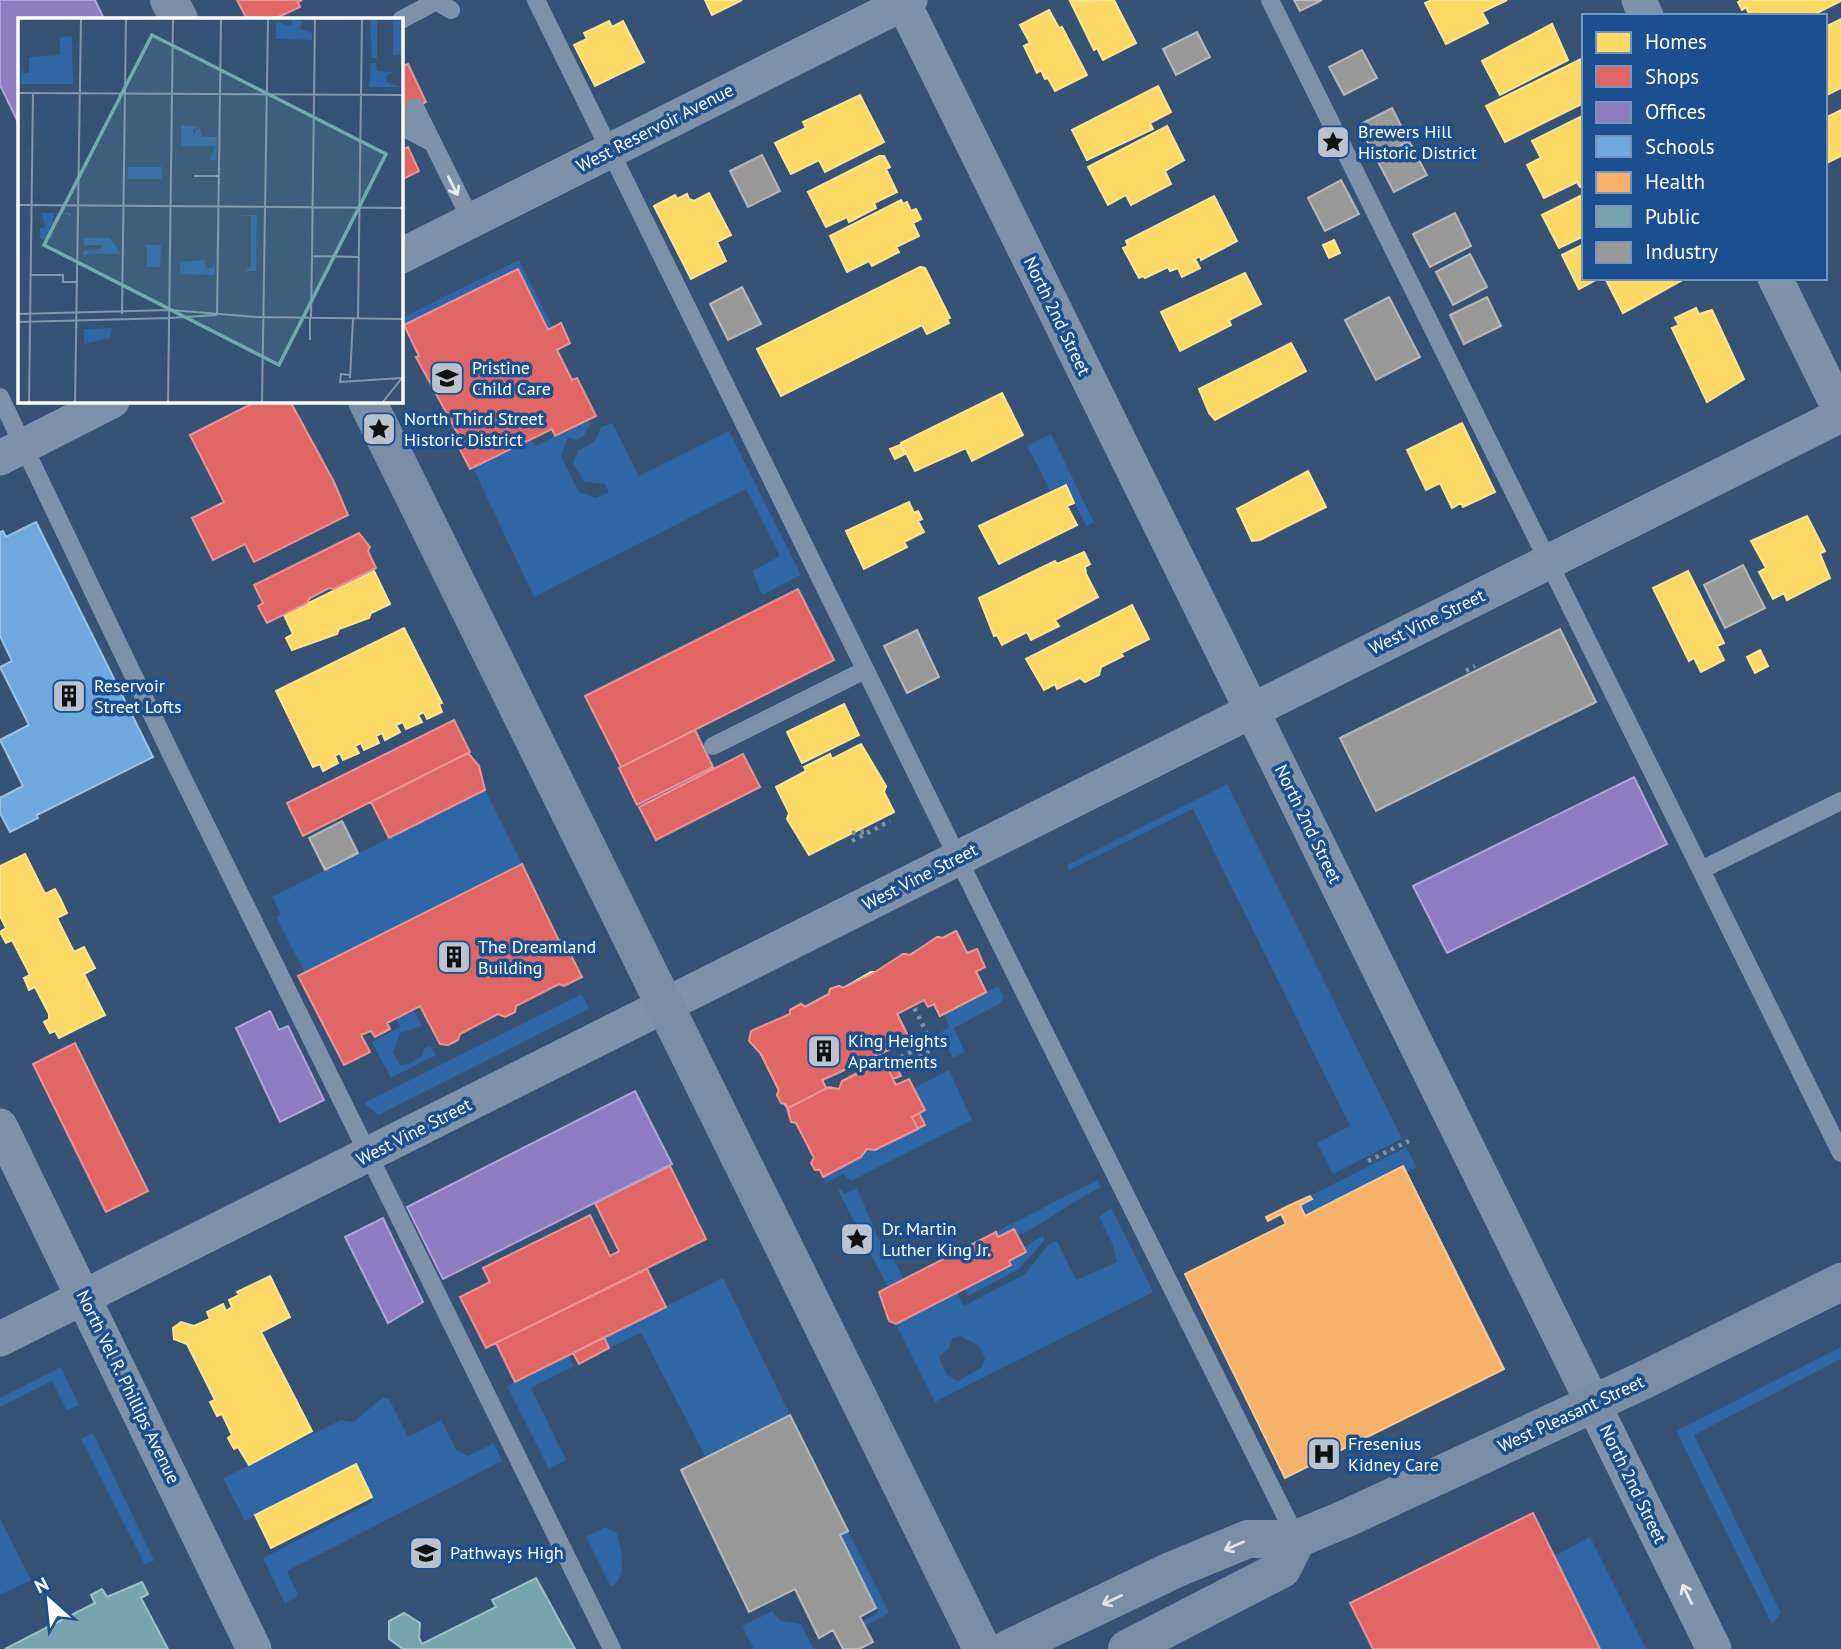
<svg xmlns="http://www.w3.org/2000/svg" width="1841" height="1649" font-family="'PT Sans',sans-serif">
<style>
.green{fill:#2f66a5;fill-rule:evenodd}
.homes{fill:#ffd966;stroke:#ffe494;stroke-width:2}
.shops{fill:#e06666;stroke:#e99494;stroke-width:2}
.offices{fill:#8e7cc3;stroke:#b0a3d5;stroke-width:2}
.schools{fill:#6fa8dc;stroke:#9ac2e6;stroke-width:2}
.health{fill:#f6b26b;stroke:#f9c997;stroke-width:2}
.public{fill:#76a5af;stroke:#9fc0c7;stroke-width:2}
.industry{fill:#999;stroke:#b8b8b8;stroke-width:2}
.lines{fill:none;stroke-linecap:round;stroke-linejoin:round}
.path{stroke:#7d92a8;stroke-width:4.5;stroke-dasharray:3.5 5;stroke-linecap:butt}
.lane{stroke:#7d92a8;stroke-width:18}
.street{stroke:#7d92a8;stroke-width:35}
.secondary{stroke:#798da4;stroke-width:38}
.oneway{stroke:#e5e9ee}
.oneway2{stroke:#dee2e8}
.labels{text-anchor:middle;stroke-width:7;stroke-linejoin:round;paint-order:stroke}
.street-label{font-size:18px;fill:#fff;stroke:#1b4f8f}
.poi-label{font-size:18px;fill:#fff;stroke:#1b4f8f;text-anchor:start}
.inset-road{fill:none;stroke:#8697ac;stroke-width:2}
.view{fill:#6fada8;fill-opacity:0.15;stroke:#6fada8;stroke-width:3.5}
.inset-edge{fill:none;stroke:#fff;stroke-width:3.5}
</style>
<rect width="100%" height="100%" fill="#365274"/>
<!-- green -->
<path class="green" d="M519 260 553 327 548 330 517 269 402 326 401 318Z
M588 420 590 425 584 436 576 440 568 437 561 456 579 492 596 498 609 492 605 484 584 482 573 463 578 451 595 441 601 427 612 423 639 476 729 431 801 575 762 595 752 571 780 556 746 489 534 597 473 468 531 439 535 446Z
M1051 434 1094 522 1086 526 1065 484 1050 490 1027 446Z
M1227 784 1402 1139 1333 1174 1317 1143 1350 1126 1193 809 1069 870 1067 865Z
M485 790 522 864 305 973 276 917 281 914 272 897Z
M998 986 1004 997 1001 1003 954 1028 965 1052 953 1058 940 1033 949 1027 944 1014Z
M582 994 589 1009 378 1115 364 1103Z
M413 1009 422 1026 400 1033 393 1053 400 1065 409 1064 422 1056 424 1049 430 1046 436 1055 391 1078 372 1042 400 1027 396 1018Z
M949 1070 972 1120 851 1181 843 1174 826 1183 823 1177 861 1157 867 1149 875 1150 925 1125 919 1113 925 1110 914 1088Z
M1406 1147 1417 1167 1406 1173 1403 1166 1305 1216 1300 1205 1311 1199 1310 1196Z
M1097 1180 1101 1187C1072 1202 1047 1221 1018 1236L1014 1229 998 1237 996 1232Z
M857 1188 881 1245 885 1243 904 1279 888 1287 870 1253 873 1233 863 1224 854 1221 838 1190 841 1189 844 1194Z
M1111 1208 1153 1292 935 1402 896 1324 957 1293 964 1306 1025 1274 1048 1245 1057 1241 1076 1280 1117 1262 1113 1245 1099 1217ZM960 1336 978 1345 985 1358 982 1367 958 1381 946 1374 939 1357 950 1347 952 1339Z
M1043 1236 1045 1240 1019 1269 968 1296 965 1289 1011 1265 1009 1261 1026 1252 1024 1247Z
M723 1278 790 1415 706 1457 641 1333 609 1348 604 1337Z
M1841 1347V1359L1694 1435 1781 1613 1772 1624 1676 1431Z
M568 1355 574 1366 531 1388 566 1460 549 1469 507 1386Z
M61 1367 79 1405 67 1411 52 1381 0 1407V1398Z
M383 1397 389 1399 408 1437 441 1420 456 1450 468 1456 494 1443 502 1461 287 1571 298 1595 285 1604 263 1558 372 1502V1496L356 1465 245 1521 223 1478 341 1420 354 1422Z
M93 1433 154 1560 145 1565 81 1439Z
M0 1519 31 1580 0 1595Z
M605 1527 617 1533C621 1548 628 1578 611 1587L586 1537Z
M848 1531 889 1613 865 1626 862 1622 879 1613 840 1535Z
M1590 1537 1646 1649H1600L1554 1556Z
M772 1611 781 1621 801 1624 814 1649H754L742 1626Z"/>
<!-- homes -->
<path class="homes" d="M705 0H742L712 15Z
M1114 0 1136 43 1103 60 1097 48 1094 50 1070 1Z
M1432 0H1507L1482 12 1488 23 1446 44 1425 3Z
M1741 0H1841V1L1811 16H1750L1746 7 1742 10 1738 2Z
M1049 10 1059 28 1062 27 1087 75 1055 91 1048 78 1045 79 1041 70 1037 73 1024 46 1030 43 1020 25Z
M1841 19V88L1825 96V27Z
M609 21 612 27 623 21 644 62 595 86 574 45 587 39 584 33Z
M1552 24 1568 60 1500 95 1482 61Z
M1583 58 1584 103 1505 142 1486 106Z
M1158 86 1171 112 1150 123 1153 129 1087 160 1072 130Z
M860 95 884 142 825 172 819 160 791 174 775 143 806 128 803 122Z
M1841 110V156L1825 164V118Z
M1584 115V185L1580 187 1577 182 1544 198 1527 165 1541 158 1532 141Z
M1167 126 1184 160 1165 171 1171 184 1131 205 1126 195 1108 205 1088 167Z
M879 156H884L890 167 886 169 897 192 874 203 876 208 849 222 847 217 826 227 808 192Z
M709 193 731 235 717 242 726 261 691 279 654 206 675 195 677 199 687 194 689 199 694 201Z
M1584 194V236L1559 248 1542 215Z
M1214 196 1237 241 1201 260 1200 256 1195 259 1200 268 1182 277 1178 268 1170 271 1168 267 1145 278 1143 276 1139 278 1123 248 1128 246 1126 241Z
M901 200 903 204 907 202 911 211 916 209 921 219 913 223 919 236 896 247 899 252 872 266 869 261 847 272 830 236Z
M1334 240 1340 253 1329 258 1323 245Z
M1584 244V278H1599L1579 289 1562 255Z
M920 267 925 268 950 318 947 319 949 323 927 334 922 325 781 396 757 349Z
M1245 273 1261 304 1229 320 1231 325 1180 351 1161 312Z
M1605 278H1686L1623 313Z
M1696 308 1699 314 1712 310 1744 379 1707 402 1672 328 1679 325 1675 318Z
M1291 343 1306 371 1215 420 1209 413 1199 389Z
M1002 393 1023 435 972 461 966 448 915 471 901 443Z
M1462 423 1495 492 1463 507 1461 503 1452 508 1440 483 1426 490 1407 450Z
M900 445 905 454 895 459 890 449Z
M1308 471 1326 507 1260 540 1252 541 1237 509Z
M1066 485 1074 503 1067 506 1077 525 999 564 979 526Z
M909 502 914 513 918 511 922 519 918 521 924 532 904 542 907 547 864 569 846 531Z
M1807 516 1825 551 1820 554 1830 578 1787 600 1784 593 1773 599 1759 572 1766 568 1751 541Z
M1084 552 1090 564 1085 567 1086 574 1098 597 1055 620 1059 626 1031 640 1027 632 1002 645 997 635 994 636 979 598 1055 561 1057 564Z
M374 571 390 604 371 613 369 618 339 629 337 634 292 650 286 638 293 634 284 615Z
M1688 571 1724 643 1717 646 1724 660 1701 672 1694 658 1689 661 1653 588Z
M1132 605 1149 639 1121 653 1123 656 1101 667 1099 675 1085 682 1080 678 1057 689 1055 684 1044 690 1026 659Z
M404 628 442 703 439 704 442 712 427 719 424 712 418 715 422 722 406 729 403 722 396 725 400 732 385 740 382 733 376 736 379 743 364 750 361 743 355 746 359 753 343 760 340 753 335 756 338 763 323 771 320 764 313 767 276 691Z
M1760 650 1768 666 1755 673 1747 657Z
M844 704 859 735 802 763 787 732Z
M861 744 886 786 884 792 894 812 809 855 787 819 789 813 776 787 806 771 804 767 830 754 832 759Z
M25 854 45 894 55 889 60 898 67 913 57 918 74 952 84 947 95 968 84 974 105 1015 59 1038 55 1031 50 1033 44 1022 49 1019V1014L35 987 29 990 24 978 30 975 12 940 6 943 0 932 6 928 0 916V866Z
M956 931 986 992 940 1016 925 985 904 996 888 965 903 954 910 955 925 947 937 937 943 938Z
M871 972H876L910 1040 822 1080 826 1088 788 1108 777 1095 779 1090 758 1048 765 1047 771 1039 764 1027 790 1014V1010L801 1004 805 1007 829 994 830 989 839 986 843 988Z
M270 1276 290 1317 261 1332 312 1431 249 1465 238 1447 234 1449 228 1438 232 1435 222 1414 217 1416 210 1402 215 1400 187 1344 174 1339 173 1328 181 1322 194 1326 210 1319 207 1312 223 1304 226 1311 232 1307 229 1300 239 1295 237 1292Z
M356 1464 372 1497 271 1548 255 1515Z"/>
<!-- shops -->
<path class="shops" d="M237 0H302L298 2 300 7 274 19H247Z
M408 64 426 102 401 115V67Z
M408 147 419 171 401 180V151Z
M518 269 548 330 561 323 570 343 557 350 572 380 577 378 596 416 555 436 552 429 470 469 454 438 459 436 416 357 419 356 404 325Z
M257 401H290L334 482 348 515 254 562 245 544 213 560 192 518 224 502 190 435Z
M359 533 370 547 368 551 376 568 334 589 329 588 310 598 307 603 267 623 258 606 263 603 254 585Z
M798 589 834 660 621 767 585 696Z
M454 720 470 752 303 836 287 803Z
M695 730 713 767 637 805 619 768Z
M468 753 479 766 485 790 389 838 371 802Z
M743 754 760 787 656 840 639 807Z
M522 864 559 941 563 939 582 977 564 986 559 984 516 1006 515 1012 505 1017 498 1014 460 1034 458 1040 448 1045 440 1044 420 1006 387 1023 390 1029 375 1037 371 1031 361 1035 370 1052 344 1065 298 976Z
M956 931 967 953 977 949 985 967 976 972 986 992 940 1016 934 1004 928 1007 924 1000 897 1014 910 1040 822 1080 826 1088 839 1089 842 1081 892 1058 901 1076 893 1079 896 1085 909 1079 925 1110 919 1113 925 1125 875 1150 867 1149 861 1157 823 1177 820 1170H815L811 1163 814 1158 796 1123 791 1122 786 1104 781 1103 777 1095 779 1090 761 1054 749 1041 751 1031 790 1014V1010L801 1004 805 1007 829 994 830 989 839 986 843 988 872 974 903 954 910 955 937 937 943 938Z
M75 1043 148 1191 106 1212 33 1064Z
M883 1059 896 1085 909 1079 925 1110 912 1117 918 1129 875 1150 867 1149 861 1157 823 1177 820 1170H815L811 1163 814 1158 796 1123 791 1122 788 1108 829 1087 839 1089 842 1081Z
M670 1166 706 1239 486 1348 460 1297 490 1282 483 1268 590 1215 610 1256 619 1251 595 1203Z
M1014 1229 1026 1252 1009 1261 1011 1265 896 1324 889 1321 879 1292 996 1232 998 1237Z
M647 1269 666 1307 515 1382 496 1343Z
M604 1337 609 1348 579 1364 573 1353Z
M1533 1513 1600 1649H1373L1350 1603Z"/>
<!-- offices -->
<path class="offices" d="M0 0H95L104 19H19V124L0 85Z
M1634 777 1667 844 1447 953 1413 886Z
M270 1011 279 1030 288 1026 324 1100 280 1122 236 1028Z
M635 1091 672 1164 443 1279 407 1207Z
M383 1218 423 1302 388 1323 345 1237Z"/>
<!-- schools -->
<path class="schools" d="M36 522 153 757 37 815 38 818 10 832 0 813V798L23 786 0 740 29 725 0 667 12 661 0 636V532L3 531 6 537Z"/>
<!-- health -->
<path class="health" d="M1403 1166 1504 1369 1285 1478 1185 1274 1286 1224 1281 1214 1268 1221 1266 1217 1288 1206 1310 1196 1312 1199 1300 1205 1305 1216Z"/>
<!-- public -->
<path class="public" d="M536 1578 575 1649H403L389 1639V1621L404 1613 420 1623 419 1638 422 1644 496 1607 492 1600Z
M142 1582 148 1594 141 1598 168 1649H5L95 1603 91 1595 102 1589 107 1597Z"/>
<!-- industry -->
<path class="industry" d="M1294 0H1322L1300 11Z
M1197 32 1210 57 1176 75 1163 49Z
M1362 50 1377 78 1344 95 1329 67Z
M1392 108 1409 141 1376 159 1359 125Z
M1410 143 1427 175 1394 192 1377 160Z
M762 155 780 191 748 207 730 171Z
M1341 180 1359 214 1325 231 1308 198Z
M1455 213 1471 246 1430 267 1413 234Z
M1470 254 1487 287 1453 305 1436 272Z
M742 287 761 324 728 340 710 304Z
M1389 297 1420 357 1376 380 1345 320Z
M1487 297 1501 326 1464 344 1450 315Z
M1743 565 1765 608 1725 628 1704 585Z
M1560 629 1596 702 1376 811 1340 738Z
M917 630 939 677 907 693 884 646Z
M342 821 358 853 325 870 309 838Z
M790 1415 848 1531 840 1535 876 1608 860 1617 873 1642 859 1649H843L833 1630 819 1638 795 1589 749 1612 681 1470Z"/>
<g class="lines">
<!-- path -->
<path class="path" d="M1466 671 1475 666
M852 833 865 832
M852 841 890 821
M893 1061 931 1042 913 1005
M896 1068 937 1047
M1368 1161 1409 1141"/>
<!-- lane -->
<path class="lane" d="M536 0 979 901 1297 1539
M1270 0 1701 870 1841 801
M401 20 436 1 451 10
M415 107 471 220
M401 115 410 131 431 142
M0 397 171 754 612 1649
M713 746 865 670
M1701 870 1841 1153"/>
<!-- street -->
<path class="street" d="M902 0 1714 1649
M1639 0 1646 16
M401 256 910 0
M1775 278 1841 412
M0 458 112 401
M0 1126 254 1649
M0 1339 1841 415"/>
<!-- secondary -->
<path class="secondary" d="M169 0 179 19
M367 401 982 1649
M1008 1649 1173 1570 1248 1539H1297L1347 1518 1644 1380 1841 1282
M1127 1649 1282 1569 1297 1539"/>
</g>
<!-- one-way arrows -->
<defs><path id="oneway-shaft" d="M-6 0H5M1.5-3L5.5 0L1.5 3" fill="none" stroke-width="1.6" stroke-linecap="round" stroke-linejoin="round" transform="scale(1.75)"/></defs>
<g class="oneway">
<use href="#oneway-shaft" transform="translate(453 186) rotate(63)"/>
<use href="#oneway-shaft" transform="translate(1687 1594) rotate(-116)"/>
</g>
<g class="oneway2">
<use href="#oneway-shaft" transform="translate(1234 1546) rotate(156)"/>
<use href="#oneway-shaft" transform="translate(1112 1600) rotate(155)"/>
</g>
<!-- icons -->
<defs>
<g id="sight-square" transform="scale(1.75)"><rect x="-9" y="-9" width="18" height="18" rx="4" fill="#b9c2ce" stroke="#1b4f8f"/><path d="M0-6L1.8-2.2L6-1.7L2.9 1.2L3.7 5.4L0 3.3L-3.7 5.4L-2.9 1.2L-6-1.7L-1.8-2.2Z" fill="#111"/></g>
<g id="school-square" transform="scale(1.75)"><rect x="-9" y="-9" width="18" height="18" rx="4" fill="#b9c2ce" stroke="#1b4f8f"/><path d="M0-5L7-2L0 1L-7-2ZM-4 1L0 2.5L4 1V4Q0 6-4 4Z" fill="#111"/></g>
<g id="building-square" transform="scale(1.75)"><rect x="-9" y="-9" width="18" height="18" rx="4" fill="#b9c2ce" stroke="#1b4f8f"/><path d="M-4-6H4V6H1V3H-1V6H-4ZM-2.5-4.3h1.7v1.8h-1.7ZM.8-4.3h1.7v1.8H.8ZM-2.5-1h1.7V.8h-1.7ZM.8-1h1.7V.8H.8Z" fill="#111"/></g>
<g id="hospital-square" transform="scale(1.75)"><rect x="-9" y="-9" width="18" height="18" rx="4" fill="#b9c2ce" stroke="#1b4f8f"/><path d="M-5-5h3v3.5h4V-5h3V5h-3V1.5h-4V5h-3Z" fill="#111"/></g>
</defs>
<g fill-rule="evenodd">
<use href="#sight-square" x="1333" y="142"/>
<use href="#school-square" x="447" y="378"/>
<use href="#sight-square" x="379" y="429"/>
<use href="#building-square" x="69" y="696"/>
<use href="#building-square" x="454" y="957"/>
<use href="#building-square" x="824" y="1051"/>
<use href="#sight-square" x="857" y="1239"/>
<use href="#hospital-square" x="1324" y="1454"/>
<use href="#school-square" x="426" y="1553"/>
</g>
<g class="labels">
<!-- street labels -->
<g class="street-label">
<text transform="translate(655 128) rotate(-27)" y="6">West Reservoir Avenue</text>
<text transform="translate(1057 316) rotate(64)" y="6">North 2nd Street</text>
<text transform="translate(1427 622) rotate(-26)" y="6">West Vine Street</text>
<text transform="translate(1308 824) rotate(64)" y="6">North 2nd Street</text>
<text transform="translate(920 877) rotate(-27)" y="6">West Vine Street</text>
<text transform="translate(414 1132) rotate(-27)" y="6">West Vine Street</text>
<text transform="translate(128 1387) rotate(64)" y="6">North Vel R. Phillips Avenue</text>
<text transform="translate(1571 1414) rotate(-25)" y="6">West Pleasant Street</text>
<text transform="translate(1633 1484) rotate(64)" y="6">North 2nd Street</text>
</g>
<!-- poi labels -->
<g class="poi-label">
<text x="1358" y="138">Brewers Hill<tspan x="1358" dy="21">Historic District</tspan></text>
<text x="472" y="374">Pristine<tspan x="472" dy="21">Child Care</tspan></text>
<text x="404" y="425">North Third Street<tspan x="404" dy="21">Historic District</tspan></text>
<text x="94" y="692">Reservoir<tspan x="94" dy="21">Street Lofts</tspan></text>
<text x="478" y="953">The Dreamland<tspan x="478" dy="21">Building</tspan></text>
<text x="848" y="1047">King Heights<tspan x="848" dy="21">Apartments</tspan></text>
<text x="882" y="1235">Dr. Martin<tspan x="882" dy="21">Luther King Jr.</tspan></text>
<text x="1348" y="1450">Fresenius<tspan x="1348" dy="21">Kidney Care</tspan></text>
<text x="450" y="1559">Pathways High</text>
</g>
</g>
<!-- overview -->
<g transform="translate(18 18)">
<rect width="385" height="385" fill="#365274"/>
<path d="M359 1V40H354L352 2ZM274 2 284 3 282 11 294 15V22L258 21V4L273 8ZM375 2H385V37H375ZM54 18 55 66H3L4 49 5 55H11V39L42 37V19ZM353 45H358L359 53 375 54 368 58 369 64 383 69H351ZM163 107 181 109 175 112 177 119V113L182 110 184 119H199L198 142H192L197 128H163ZM110 149H144V161H109ZM24 195H53L52 201 50 196H35V220L22 221V210H27ZM213 197H239L238 253H227L233 248V198ZM66 220H92L103 236H68L66 240V233L84 231 83 227H66ZM143 227 142 249H129V229L124 227ZM186 242 188 250H194L197 243V257L162 256V244ZM94 310 92 320 66 326V311Z" fill="#2f66a5"/>
<path class="inset-road" d="M297 0 294 238 341 239M0 75 385 77M176 158H200M0 187 385 190M13 257H45V264H59M152 292 238 299 385 301M0 296 152 292M104 296 108 0M199 297 203 0M152 300 199 297M293 300 294 238M340 301 344 0M0 304 152 300M292 322V300M331 357 323 356 322 364 384 360M332 360 335 301M11 385 15 75M57 385 63 0M150 385 155 0M244 385 250 0M364 385 384 360"/>
<path class="view" d="M134 17 368 136 261 347 26 227Z"/>
<rect width="385" height="385" class="inset-edge"/>
</g>
<!-- legend -->
<rect x="1582" y="14" width="245" height="266" fill="#1b4f8f" stroke="#7695bc" stroke-width="2"/>
<rect x="1596" y="32" width="35" height="21" fill="#ffd966" stroke="#7695bc" stroke-width="2"/>
<text x="1645" y="49" font-size="21" fill="#ffffff">Homes</text>
<rect x="1596" y="66" width="35" height="21" fill="#e06666" stroke="#7695bc" stroke-width="2"/>
<text x="1645" y="84" font-size="21" fill="#ffffff">Shops</text>
<rect x="1596" y="102" width="35" height="21" fill="#8e7cc3" stroke="#7695bc" stroke-width="2"/>
<text x="1645" y="119" font-size="21" fill="#ffffff">Offices</text>
<rect x="1596" y="136" width="35" height="21" fill="#6fa8dc" stroke="#7695bc" stroke-width="2"/>
<text x="1645" y="154" font-size="21" fill="#ffffff">Schools</text>
<rect x="1596" y="172" width="35" height="21" fill="#f6b26b" stroke="#7695bc" stroke-width="2"/>
<text x="1645" y="189" font-size="21" fill="#ffffff">Health</text>
<rect x="1596" y="206" width="35" height="21" fill="#76a5af" stroke="#7695bc" stroke-width="2"/>
<text x="1645" y="224" font-size="21" fill="#ffffff">Public</text>
<rect x="1596" y="242" width="35" height="21" fill="#999999" stroke="#7695bc" stroke-width="2"/>
<text x="1645" y="259" font-size="21" fill="#ffffff">Industry</text>
<!-- north arrow -->
<g transform="translate(49 1600) rotate(333)" stroke="#1b4f8f" stroke-width="5" paint-order="stroke">
<path d="M0-5L12 26L0 18L-12 26Z" fill="#ffffff"/>
<text y="-10" font-size="19" font-weight="bold" text-anchor="middle" fill="#ffffff">N</text>
</g>
</svg>
